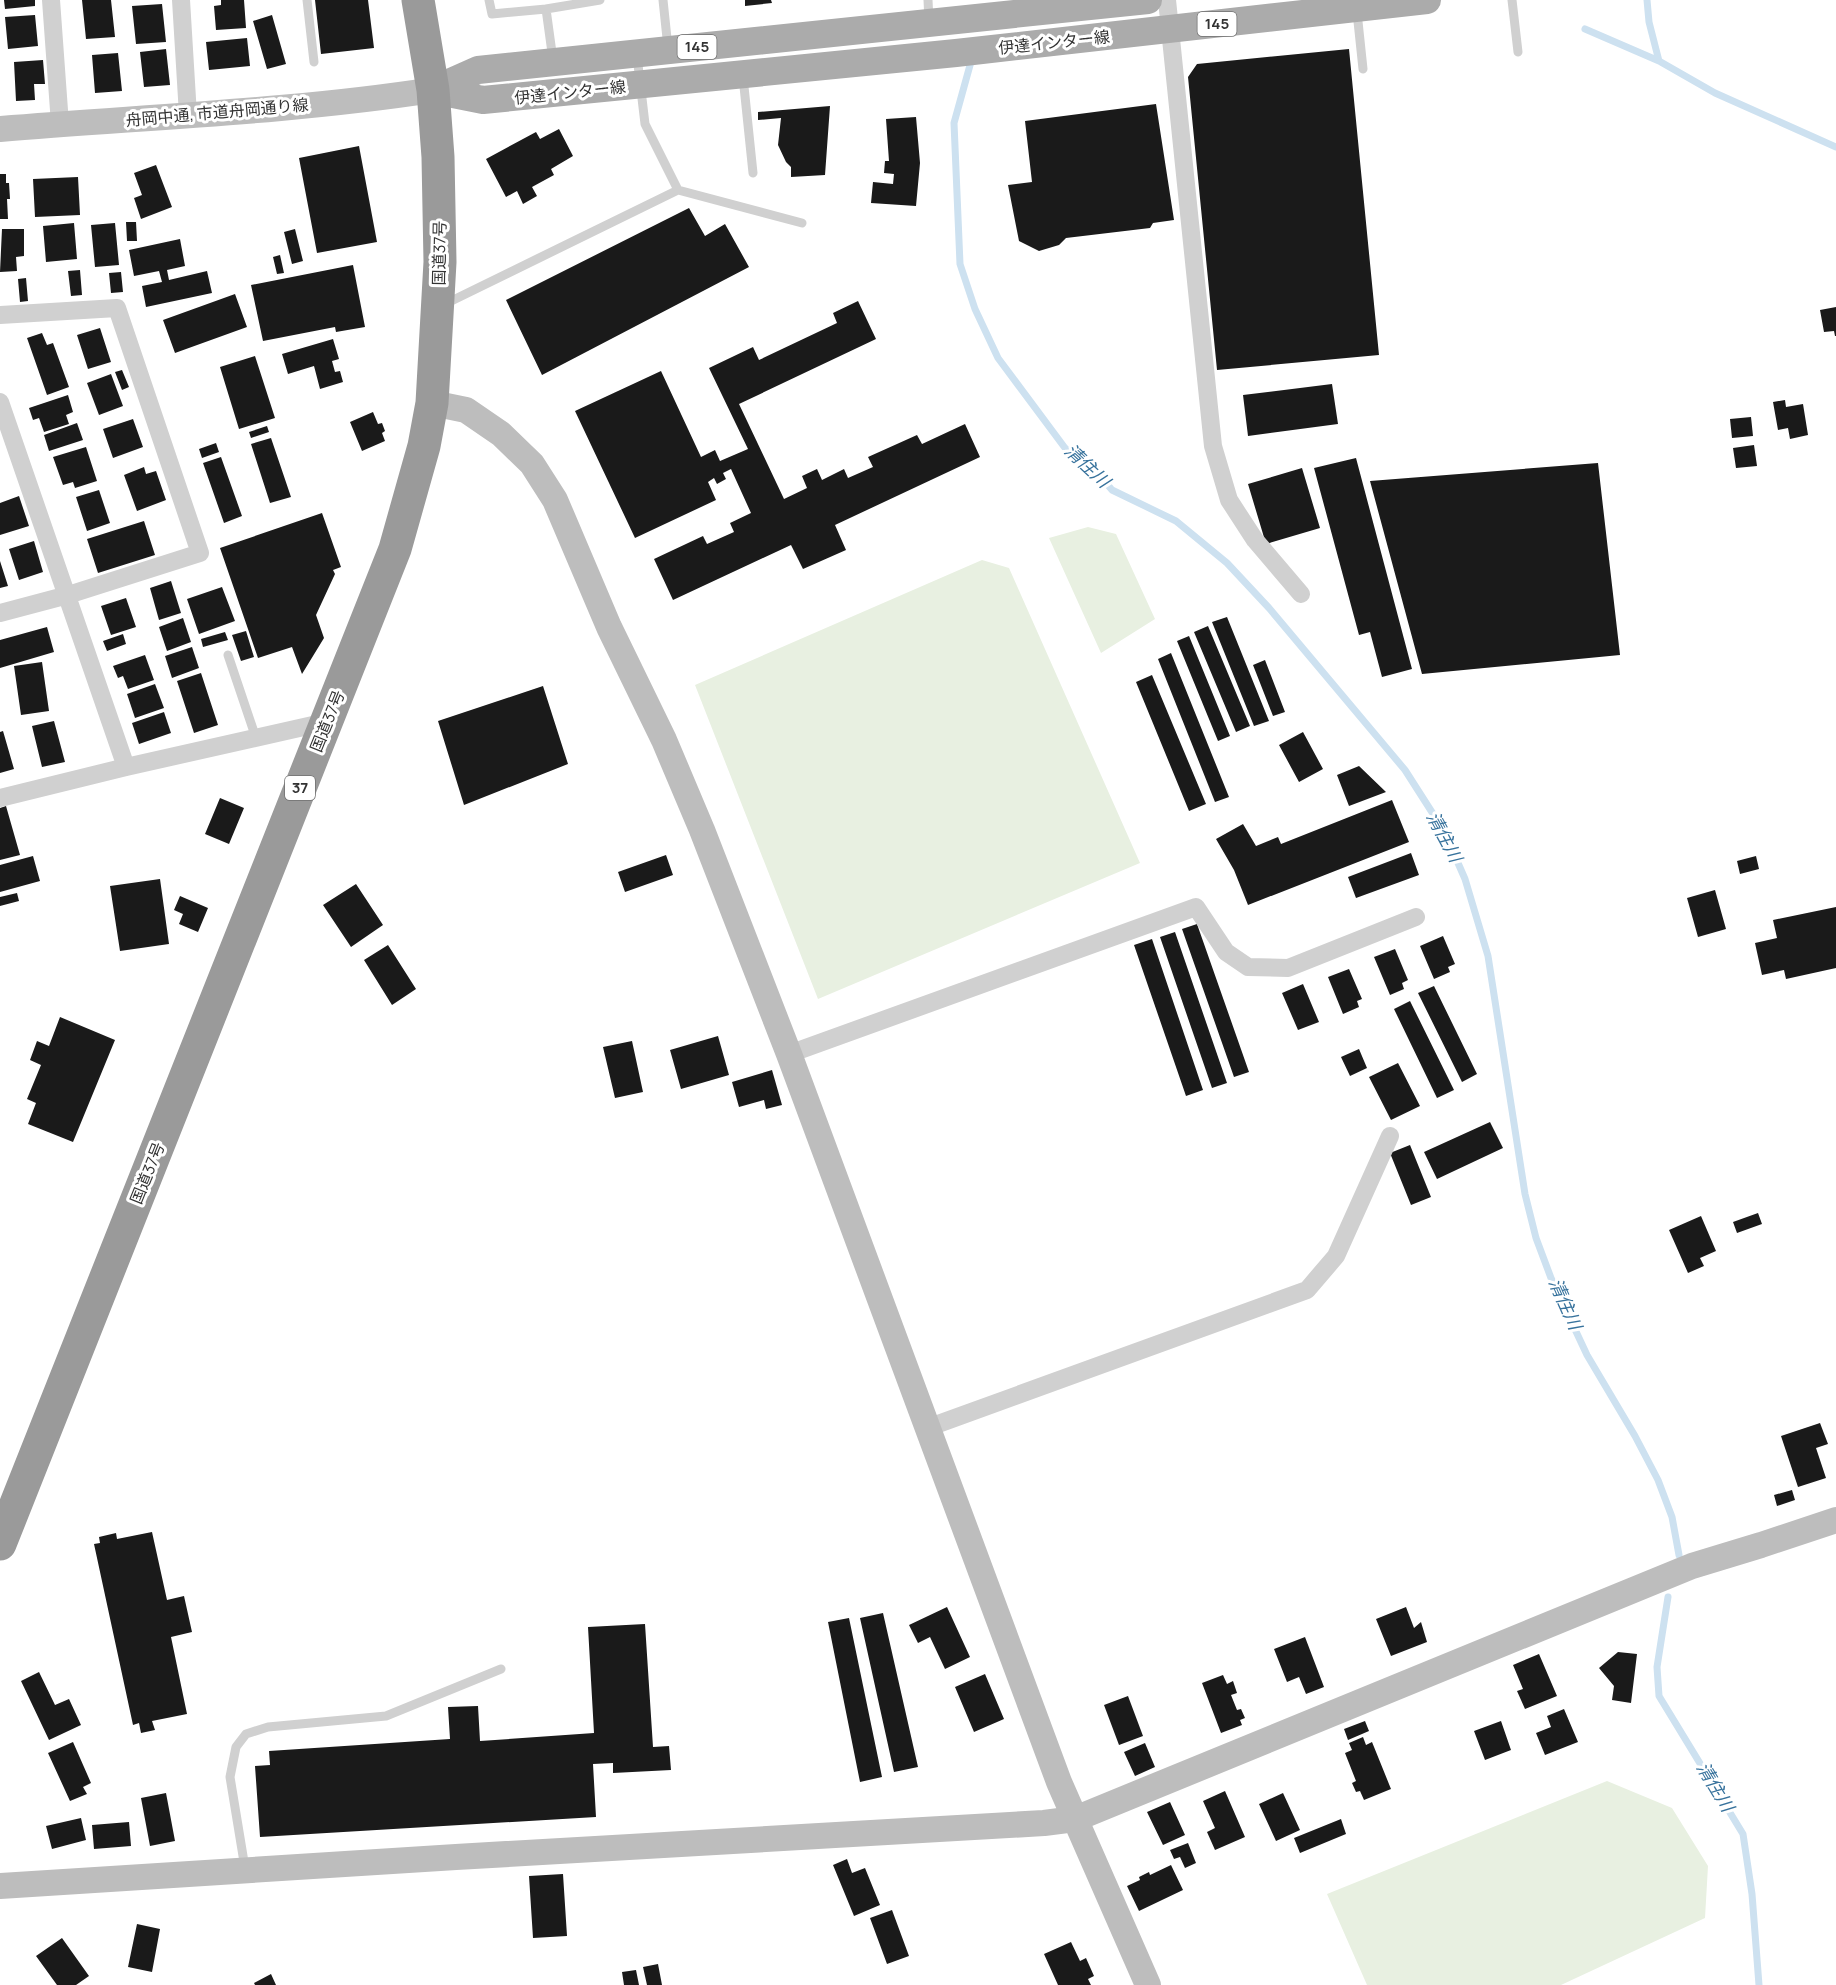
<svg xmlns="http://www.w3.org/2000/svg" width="1836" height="1985" font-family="Manrope,'Noto Sans JP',sans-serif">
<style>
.green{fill:#e8f0e1}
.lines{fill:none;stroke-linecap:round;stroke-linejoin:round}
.stream{stroke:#cde1f0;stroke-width:7}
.building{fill:#1a1a1a}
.lane{stroke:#d0d0d0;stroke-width:9}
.street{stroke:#d0d0d0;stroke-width:18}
.secondary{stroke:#bdbdbd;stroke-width:26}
.primary{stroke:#ababab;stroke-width:28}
.highway{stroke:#9a9a9a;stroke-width:33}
.labels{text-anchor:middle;stroke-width:6;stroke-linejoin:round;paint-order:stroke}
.shield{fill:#fff;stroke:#707070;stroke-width:1.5}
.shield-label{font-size:15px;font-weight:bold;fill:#333}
.street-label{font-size:16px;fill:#333;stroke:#fff}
.water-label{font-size:18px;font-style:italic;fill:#38739d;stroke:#fff}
</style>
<rect width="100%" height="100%" fill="#fff"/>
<!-- green -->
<path class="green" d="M1088 527 1116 534 1155 619 1101 653 1049 538Z
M982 560 1009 568 1140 863 818 999 695 685Z
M1607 1781 1672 1808 1708 1866 1705 1918 1561 1985H1367L1327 1894Z"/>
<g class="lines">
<!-- stream -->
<path class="stream" d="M1647 0 1649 22 1659 61 1715 93 1836 147
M1585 29 1659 61
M972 58 954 123 960 264 975 309 998 358 1065 448 1101 477 1112 490 1176 521 1227 563 1269 608 1405 770 1444 831 1465 879 1488 956 1525 1194 1536 1238 1551 1278 1587 1355 1635 1436 1658 1480 1672 1517 1679 1555
M1668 1597 1657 1667 1659 1696 1743 1834 1752 1894 1759 1985"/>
</g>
<!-- building -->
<path class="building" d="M4 0H35V6L5 9Z
M82 0H111L115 37 86 39Z
M221 0H244L246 28 216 30 214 6 221 5Z
M315 0H368L374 48 321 54Z
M745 0H771L772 3 745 6Z
M162 4 166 42 136 44 132 6Z
M35 15 38 46 8 49 5 17Z
M272 15 286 64 267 69 253 21Z
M247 38 250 66 209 70 206 42Z
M166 49 170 85 144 87 140 52Z
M1349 49 1379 355 1217 370 1188 77 1197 64Z
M118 53 122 91 95 93 92 55Z
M43 60 45 84H34L35 100 16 101 14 62Z
M1156 104 1174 220 1153 223 1150 228 1066 238 1059 245 1039 251 1019 241 1008 185 1032 182 1025 121Z
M830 106 825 175 791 177V167L786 162 778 145 781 118 758 120V112Z
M916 117 920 163 916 206 871 203 873 182 893 184 894 174 884 173 885 161H889L886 119Z
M559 129 573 156 551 169 554 175 532 187 537 196 523 204 517 191 506 197 486 159 536 132 540 139Z
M359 146 377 242 317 253 299 158Z
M156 165 172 207 141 219 134 198 142 195 134 173Z
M0 174H6V183H9L10 199H7L8 219H0Z
M78 177 80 215 35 217 33 179Z
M689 208 705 236 725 224 749 267 542 375 506 300Z
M126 222H136L137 241H127Z
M74 223 77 259 46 262 43 226Z
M115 223 119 265 95 267 91 225Z
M2 229H24V256L16 257 17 271 0 272Z
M295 229 303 261 292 264 284 232Z
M180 239 185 266 167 270 169 280 207 271 212 293 146 307 142 286 162 282 159 271 134 276 129 250Z
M280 255 284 273 277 274 273 257Z
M353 265 365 327 336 332 335 327 263 341 251 285Z
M80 270 82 295 71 296 68 271Z
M121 272 123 292 111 293 109 273Z
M26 278 28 301 20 302 18 279Z
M235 294 247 327 175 353 163 320Z
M858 301 876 339 739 404 784 499 807 488 802 476 817 469 822 480 844 469 848 478 873 467 868 457 917 435 922 444 965 424 980 457 835 525 846 550 803 569 791 545 673 600 654 559 703 536 707 544 734 532 730 523 751 513 731 469 723 473 726 479 717 484 714 478 708 482 716 500 635 538 575 411 661 371 701 457 715 450 720 461 748 449 709 368 753 347 759 360 837 323 833 313Z
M1836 307V336H1835L1834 331 1824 332 1820 310Z
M100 328 111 362 88 369 77 335Z
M42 333 47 345 53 343 69 387 47 395 27 338Z
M333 339 339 359 332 361 335 372 340 371 343 382 320 389 314 366 288 374 282 354Z
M255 356 275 418 239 429 220 367Z
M122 370 129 387 122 390 115 372Z
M111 374 123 406 99 415 87 383Z
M1332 384 1338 424 1248 436 1243 395Z
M68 395 73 412 66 415 69 424 44 432 39 418 33 420 29 408Z
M1785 400 1786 407 1803 404 1808 435 1790 439 1788 428 1778 430 1773 402Z
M373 412 378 424 382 423 385 431 382 433 385 441 362 451 350 422Z
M1751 417 1753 436 1732 438 1730 419Z
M133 419 143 447 113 458 103 429Z
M77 423 83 440 49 451 44 435Z
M267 426 269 432 251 438 249 432Z
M271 438 291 497 270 503 251 444Z
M216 443 219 452 202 458 199 449Z
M1754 445 1757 466 1736 468 1733 448Z
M86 447 97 481 75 488 73 482 63 485 53 457Z
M221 457 242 516 224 523 203 463Z
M1356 458 1412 669 1382 677 1370 632 1359 635 1314 468Z
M1598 463 1620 655 1422 674 1370 481Z
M144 467 146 474 156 471 166 500 137 511 124 475Z
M1302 468 1320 528 1266 544 1248 484Z
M99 490 110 523 87 531 76 497Z
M19 496 29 526 0 535V503Z
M322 513 341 567 333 570 335 574 316 615 324 638 302 674 292 647 258 658 220 548Z
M144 521 155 555 98 573 87 539Z
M34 541 43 572 19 580 9 549Z
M0 561 8 586 0 588Z
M171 581 181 613 159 620 150 588Z
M222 587 235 621 199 634 187 599Z
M126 598 136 627 111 635 101 606Z
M1227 617 1269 721 1254 726 1212 622Z
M183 618 191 642 167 651 159 627Z
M1208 626 1250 726 1236 732 1194 632Z
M47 627 54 652 0 668V640Z
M246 631 254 657 241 661 232 635Z
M225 632 228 640 203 647 201 639Z
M123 634 126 644 107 651 103 641Z
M1189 636 1230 736 1218 741 1177 641Z
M192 647 199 668 172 678 165 656Z
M1171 653 1229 797 1215 802 1158 659Z
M145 655 154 680 128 689 123 676 118 678 113 666Z
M1265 660 1285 712 1273 716 1253 665Z
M42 662 49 711 21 715 14 666Z
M201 673 218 725 194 733 177 681Z
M1152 675 1206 804 1189 811 1136 682Z
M155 684 164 708 135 718 127 694Z
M543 686 568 764 464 805 438 721Z
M164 712 171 733 139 744 132 723Z
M54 721 65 762 42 767 32 726Z
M3 731 14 769 0 773V732Z
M1303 732 1323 769 1299 782 1279 745Z
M1359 766 1386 792 1349 806 1337 775Z
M220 798 244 808 229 844 205 834Z
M1392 800 1409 842 1248 905 1234 870 1216 839 1243 824 1256 846 1278 837 1281 844Z
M6 806 20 855 0 860V808Z
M1411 853 1419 875 1356 898 1348 877Z
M666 855 673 875 625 892 618 872Z
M33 856 40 881 0 892V865Z
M1756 856 1759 869 1740 874 1737 861Z
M160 879 169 944 120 951 110 886Z
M356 884 383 925 351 947 323 905Z
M1715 890 1726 929 1698 937 1687 898Z
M17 893 19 901 0 906V897Z
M180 896 208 908 198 932 179 924 183 914 174 910Z
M1836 907V968L1786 979 1784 970 1762 975 1755 943 1777 938 1773 920Z
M1197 924 1249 1072 1234 1077 1182 929Z
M1175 932 1227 1083 1212 1088 1160 937Z
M1443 936 1455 964 1448 967 1450 972 1434 979 1420 946Z
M1152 939 1203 1090 1186 1096 1134 945Z
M388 945 416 989 392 1005 364 960Z
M1395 949 1408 980 1402 983 1404 989 1390 995 1374 957Z
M1349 969 1362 999 1357 1001 1359 1007 1343 1014 1328 977Z
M1303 984 1319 1022 1298 1030 1282 993Z
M1434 986 1477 1074 1462 1082 1418 993Z
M1410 1001 1454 1090 1437 1098 1394 1009Z
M60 1017 115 1040 73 1142 28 1124 36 1103 27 1099 41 1065 30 1060 37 1041 49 1046Z
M718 1036 729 1075 681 1089 670 1050Z
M632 1041 643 1092 615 1098 603 1047Z
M1359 1049 1367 1068 1350 1076 1341 1057Z
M1398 1063 1420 1106 1391 1120 1369 1077Z
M772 1070 782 1105 766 1109 764 1100 739 1107 732 1082Z
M1490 1122 1503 1148 1437 1179 1424 1152Z
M1410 1145 1431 1197 1411 1205 1390 1153Z
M1758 1213 1762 1224 1737 1233 1733 1222Z
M1701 1216 1716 1251 1700 1258 1704 1266 1688 1273 1669 1230Z
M1820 1423 1828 1444 1816 1448 1826 1478 1798 1487 1781 1436Z
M1792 1490 1795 1500 1777 1506 1774 1495Z
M152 1532 167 1600 184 1596 192 1632 171 1637 187 1714 152 1721 155 1730 141 1733 139 1723 133 1725 94 1544 100 1543 99 1537 116 1533 117 1539Z
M947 1607 970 1657 945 1669 930 1637 918 1643 909 1625Z
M1406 1607 1414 1628 1421 1622 1427 1642 1391 1656 1376 1619Z
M883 1613 918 1767 894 1772 860 1618Z
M849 1618 882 1777 860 1782 828 1622Z
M645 1624 653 1747 669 1746 671 1770 613 1773V1763L593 1764 596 1817 260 1837 255 1766 270 1765 269 1751 450 1739 448 1707 478 1706 480 1741 594 1733 588 1627Z
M1305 1637 1324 1687 1306 1694 1299 1677 1287 1682 1274 1649Z
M1618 1652 1637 1654 1631 1703 1612 1700 1614 1686 1599 1668Z
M1539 1654 1557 1696 1525 1709 1517 1691 1523 1689 1513 1665Z
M39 1672 55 1705 69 1699 81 1725 49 1740 21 1681Z
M985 1674 1004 1719 974 1732 955 1687Z
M1223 1675 1227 1684 1233 1681 1237 1693 1231 1695 1237 1710 1241 1709 1245 1718 1240 1720 1242 1725 1221 1733 1202 1683Z
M1128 1696 1143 1736 1119 1745 1104 1705Z
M1564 1709 1578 1742 1545 1755 1536 1733 1551 1727 1547 1716Z
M1365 1721 1369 1731 1348 1740 1344 1729Z
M1501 1721 1511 1750 1485 1760 1474 1731Z
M1363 1737 1366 1745 1372 1742 1391 1789 1364 1800 1360 1791 1356 1792 1352 1783 1356 1781 1345 1753 1352 1750 1349 1743Z
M73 1742 91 1783 83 1787 87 1794 70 1801 48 1753Z
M1145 1743 1155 1767 1135 1776 1124 1752Z
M1225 1791 1245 1837 1215 1850 1207 1832 1215 1828 1203 1801Z
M166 1793 175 1841 150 1846 141 1798Z
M1283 1793 1300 1830 1276 1841 1259 1804Z
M1170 1802 1185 1835 1163 1845 1147 1812Z
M81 1818 86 1840 52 1849 46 1826Z
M1341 1819 1346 1834 1300 1853 1294 1838Z
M129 1822 131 1846 94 1849 92 1825Z
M1188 1843 1196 1863 1185 1868 1180 1857 1174 1859 1170 1850Z
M847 1859 852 1873 865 1868 880 1905 854 1916 833 1865Z
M1171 1865 1183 1890 1139 1911 1127 1886 1140 1880 1139 1877 1149 1872 1150 1875Z
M563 1874 567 1936 533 1938 529 1876Z
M892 1910 909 1956 887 1964 870 1918Z
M137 1924 160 1929 152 1972 128 1967Z
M62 1938 89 1976 76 1985H57L36 1956Z
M1071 1942 1080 1961 1086 1958 1094 1976 1088 1979 1091 1985H1058L1044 1954Z
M658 1964 662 1985H647L643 1967Z
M636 1970 639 1985H624L622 1972Z
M271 1974 276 1985H255L254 1983Z"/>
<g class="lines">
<!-- lane -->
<path class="lane" d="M307 0 314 62
M489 0 492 14 546 9 553 60
M663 0 668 48
M928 0 929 21
M1512 0 1518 52
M546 9 600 0
M1357 12 1363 69
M637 56 645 124 678 190 802 223
M743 77 753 173
M443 305 678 190
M228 655 256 738
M245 1868 230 1777 236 1747 246 1734 268 1727 386 1716 501 1669"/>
<!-- street -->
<path class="street" d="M51 0 60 124
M181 0 188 115
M1167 0 1213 446 1229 500 1255 540 1301 594
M0 315 117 308 200 553 68 595 0 613
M0 402 126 767
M0 798 126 767 326 722
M789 1054 1196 907 1226 952 1248 967 1288 968 1416 917
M927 1428 1307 1290 1336 1256 1390 1136"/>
<!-- secondary -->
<path class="secondary" d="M0 129C144 117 290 112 433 90
M432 403 466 410 501 434 532 464 555 500 609 627 664 740 702 830 789 1054 1059 1782 1148 1985
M0 1886 456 1857 1044 1823 1075 1819 1692 1566 1761 1545 1836 1520"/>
<!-- primary -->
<path class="primary" d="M433 90 483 100 956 53 1427 0
M433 90 478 70 1148 0"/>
<!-- highway -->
<path class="highway" d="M0 1544 395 549 424 446 432 403 440 262 438 157 433 90 418 0"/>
</g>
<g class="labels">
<!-- shield labels -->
<g class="shield">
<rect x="1197.5" y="12" width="39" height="24" rx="4.5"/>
<rect x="677.5" y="35" width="39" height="24" rx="4.5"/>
<rect x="285" y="776" width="30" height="24" rx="4.5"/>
</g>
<g class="shield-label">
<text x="1217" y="29">145</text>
<text x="697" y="52">145</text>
<text x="300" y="793">37</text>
</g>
<!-- street labels -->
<g class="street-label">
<text transform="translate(1054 42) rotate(-6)" y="6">伊達インター線</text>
<text transform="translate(570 92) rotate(-6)" y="6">伊達インター線</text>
<text transform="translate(217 112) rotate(-5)" y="6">舟岡中通, 市道舟岡通り線</text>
<text transform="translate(439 253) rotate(-89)" y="6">国道37号</text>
<text transform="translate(327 721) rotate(-68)" y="6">国道37号</text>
<text transform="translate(147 1173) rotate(-68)" y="6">国道37号</text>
</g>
<!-- water labels -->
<g class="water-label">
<text transform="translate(1087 466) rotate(43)" y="6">清住川</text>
<text transform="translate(1444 837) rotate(62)" y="6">清住川</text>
<text transform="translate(1565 1304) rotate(66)" y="6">清住川</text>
<text transform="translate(1715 1787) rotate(59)" y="6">清住川</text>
</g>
</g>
</svg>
